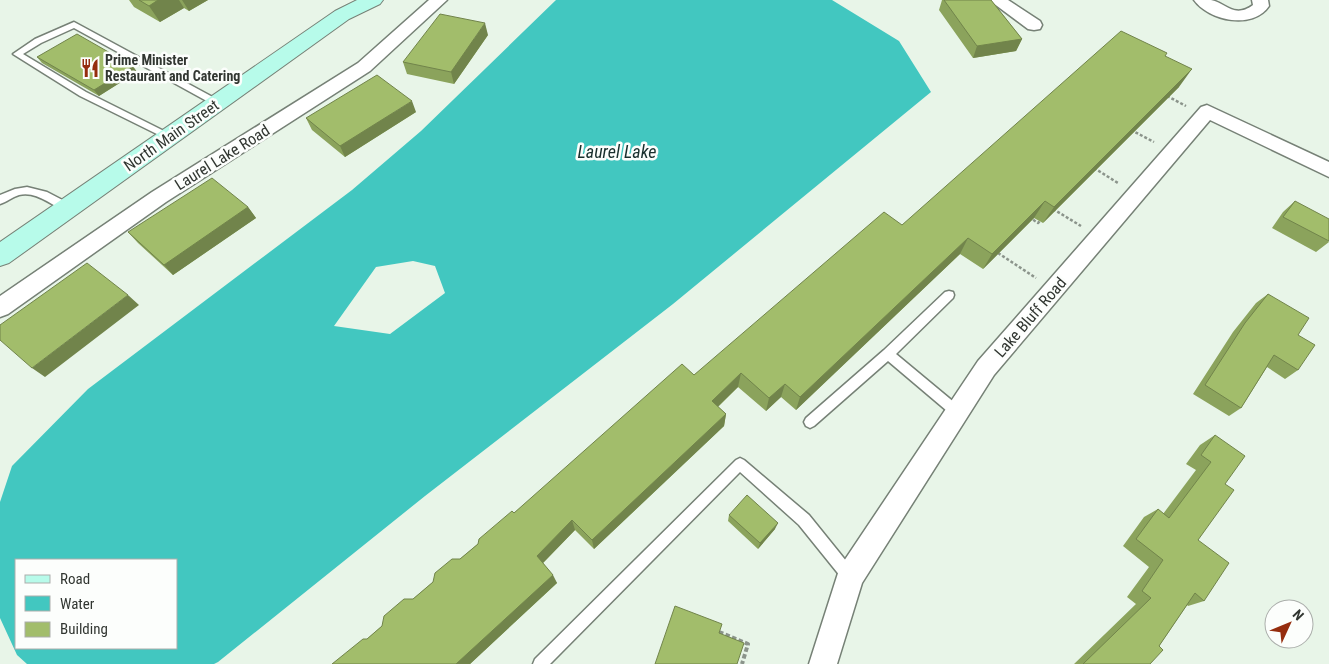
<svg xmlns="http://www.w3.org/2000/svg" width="1329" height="664" font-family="'Roboto Condensed',sans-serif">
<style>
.water{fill:#42c7c0;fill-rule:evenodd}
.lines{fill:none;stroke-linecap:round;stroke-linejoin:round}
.lane-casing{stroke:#768176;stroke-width:3}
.street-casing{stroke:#768176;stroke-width:3}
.secondary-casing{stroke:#768176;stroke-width:2}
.path-far1{stroke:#8b948b;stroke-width:2.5;stroke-dasharray:3 2;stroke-linecap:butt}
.path{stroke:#8b948b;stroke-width:4;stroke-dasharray:4.5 2.5;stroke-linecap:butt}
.lane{fill:#fff;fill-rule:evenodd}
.street{fill:#fff;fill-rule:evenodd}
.secondary{fill:#b7fbea;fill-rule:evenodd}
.wall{fill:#8ba35c}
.shaded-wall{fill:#71844b}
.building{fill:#a2bd6b;stroke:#71844b}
.labels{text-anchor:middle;stroke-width:5;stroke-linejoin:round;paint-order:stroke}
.far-poi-label{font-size:14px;font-weight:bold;fill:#313631;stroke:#fcfefc;text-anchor:start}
.street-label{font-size:16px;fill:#313631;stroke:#fcfefc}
.water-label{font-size:18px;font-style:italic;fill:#182f2d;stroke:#fcfefc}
</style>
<rect width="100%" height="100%" fill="#e8f5e8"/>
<!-- water -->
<path class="water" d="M556 0H832L899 41 931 92 673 304 425 496 218 662 214 664H27L17 655 0 618V502L12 466 88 389 352 190 421 131ZM413 261 435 266 445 293 390 334 334 326 376 267ZM16 560H176V648H16Z"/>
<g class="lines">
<!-- lane casing -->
<g class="lane-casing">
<path id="lane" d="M74 22 220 101 222 103 220 105H214L74 28 41 43 23 54 86 92 172 135 174 137 169 140 80 96 13 54 35 39Z
M27 187 47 192 72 205 73 208 68 212C51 206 38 191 19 195 12 197 7 202 0 204V195L15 189Z
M949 291 953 292 954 295 953 298 896 354 961 408 963 412 961 416 957 417 953 416 888 361 814 426 810 428 806 426 804 422 806 418 884 350 945 292Z
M740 458 744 460 809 515 855 572 857 577 855 582 850 584 845 582 799 525 740 472 550 664H533L535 659 736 460Z"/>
</g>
<!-- street casing -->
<g class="street-casing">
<path id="street" d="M429 0H447L370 71 166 202 8 314 0 317V296L152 192 358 63Z
M989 0H1008L1040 21 1042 25 1040 29 1034 30 1028 29Z
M1194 0C1199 0 1206 0 1211 0 1226 3 1234 19 1253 5L1252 0H1268L1269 6C1253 30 1209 21 1194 0Z
M1207 105 1329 162V177L1210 120 994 375 862 583 837 664H809L840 567 978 361 1201 107Z"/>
</g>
<!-- secondary casing -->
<g class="secondary-casing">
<path id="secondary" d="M357 0H383L380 4 349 19 9 263 0 266V242L335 11Z"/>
</g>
<!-- path-far1 -->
<path class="path-far1" d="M1167 96 1186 106
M1131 130 1154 142
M1094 168 1118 183
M1053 209 1081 226
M1029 217 1038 223 1042 219
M998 253 1036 278"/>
<!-- path -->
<path class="path" d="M719 632 748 644 742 664"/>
<!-- lane -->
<use href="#lane" class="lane"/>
<!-- street -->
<use href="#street" class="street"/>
<!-- secondary -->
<use href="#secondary" class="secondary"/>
</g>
<!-- wall -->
<path class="wall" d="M129 0H208L189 11 184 8 160 22 134 7Z
M942 0H991L1022 39 1016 51 973 58 939 10Z
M488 35 454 84 407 74 403 62Z
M1165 56 1179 87 1043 223 1034 218 983 269 960 254 796 410 781 397 766 411 738 387 718 407 726 414 724 426 594 549 575 530 543 563 557 583 470 664H332L367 639 382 626 413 599 514 513 694 375 902 225Z
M37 57 137 72 99 96 42 63Z
M416 112 345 157 312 130 306 118Z
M1295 201 1329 242 1316 252 1272 228 1283 212Z
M248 207 256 218 173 275 138 243 128 232Z
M1268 294 1298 335V370L1285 379 1267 367 1241 408 1229 416 1193 394 1233 332 1256 303Z
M1215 435 1225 484 1198 540 1204 601 1188 606 1187 605 1159 646 1150 664H1074L1136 604 1127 597 1149 567 1123 546 1144 517 1158 509 1163 514 1196 470 1186 464 1200 445Z
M729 515 775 529 758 549 728 521Z"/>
<!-- shaded-wall -->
<path class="shaded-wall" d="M158 0H179L184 8 160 22 149 6Z
M182 0H208L189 11Z
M485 23 488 35 454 84 451 72Z
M1022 39 1016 51 973 58 977 46Z
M133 66 137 72 99 96 94 90Z
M1192 69 1179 87 1043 223 1054 207Z
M412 101 416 112 345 157 340 146Z
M1045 201 1034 218 983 269 992 254Z
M248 207 256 218 173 275 164 265Z
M968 238 960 254 796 410 800 397Z
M128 295 139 305 45 377 32 368Z
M741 373 738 387 710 414 712 401Z
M785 384 781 397 766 411 769 398Z
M726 414 724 426 594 549 592 540Z
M572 520 575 530 542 564 537 556Z
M778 523 775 529 758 549 760 543Z
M553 575 557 583 470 664H456Z"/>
<!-- building -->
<path class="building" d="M139 0H158L149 6Z
M944 0H991L1022 39 977 46Z
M440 14 485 23 451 72 403 62Z
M1121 31 1167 53 1165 56 1192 69 1054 207 1045 201 992 254 968 238 800 397 785 384 769 398 741 373 712 401 726 414 592 540 572 520 537 556 553 575 456 664H332L363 639H367L382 626 384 616 404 599H413L433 582 435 573 452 559H460L478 544 479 539 512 511 514 513 682 364 694 375 884 212 902 225Z
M77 34 133 66 94 90 37 57Z
M377 75 412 101 340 146 306 118Z
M212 178 248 207 164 265 128 232Z
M1295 201 1329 219V241L1283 217Z
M87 263 128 295 32 368 0 340V325Z
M1268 294 1309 318 1298 335 1315 345 1298 370 1274 355 1241 408 1205 385 1245 323Z
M1215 435 1245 456 1225 484 1234 490 1198 540 1229 563 1204 601 1195 593 1159 646 1163 650 1150 664H1083L1151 598 1142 591 1163 560 1136 539 1158 509 1169 518 1211 462 1201 455Z
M747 495 778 523 760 543 729 515Z
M675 606 722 624 719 633 744 643 737 664H655Z"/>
<!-- icons -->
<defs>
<g id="restaurant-bare" transform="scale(1.5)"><path d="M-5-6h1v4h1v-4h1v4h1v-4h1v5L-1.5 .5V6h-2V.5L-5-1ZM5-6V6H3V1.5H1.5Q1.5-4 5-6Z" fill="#952d0e" stroke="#fcfefc" stroke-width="2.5" paint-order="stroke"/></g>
</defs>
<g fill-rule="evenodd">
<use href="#restaurant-bare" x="90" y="68"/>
</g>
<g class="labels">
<!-- far-poi labels -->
<g class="far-poi-label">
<text x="105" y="65">Prime Minister<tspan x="105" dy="16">Restaurant and Catering</tspan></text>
</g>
<!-- street labels -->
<g class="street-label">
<text transform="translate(171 135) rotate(-35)" y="6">North Main Street</text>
<text transform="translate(222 157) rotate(-32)" y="6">Laurel Lake Road</text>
<text transform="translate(1030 317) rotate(-49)" y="6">Lake Bluff Road</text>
</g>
<!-- water labels -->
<g class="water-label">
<text x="617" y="158">Laurel Lake</text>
</g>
</g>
<!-- legend -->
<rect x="15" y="559" width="162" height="90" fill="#fcfefc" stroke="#abaeab"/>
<rect x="25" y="575" width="25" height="8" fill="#b7fbea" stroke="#abaeab"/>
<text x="60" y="584" font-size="15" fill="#313631">Road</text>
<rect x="25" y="596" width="25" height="15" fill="#42c7c0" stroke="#abaeab"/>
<text x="60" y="609" font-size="15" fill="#313631">Water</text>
<rect x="25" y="622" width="25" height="15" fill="#a2bd6b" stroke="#abaeab"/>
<text x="60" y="634" font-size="15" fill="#313631">Building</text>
<!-- north arrow -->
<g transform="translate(1289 624) rotate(46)"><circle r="24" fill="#fcfefc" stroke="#abaeab"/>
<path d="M0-4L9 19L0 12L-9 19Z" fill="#952d0e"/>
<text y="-8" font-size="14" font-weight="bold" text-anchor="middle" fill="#313631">N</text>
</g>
</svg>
